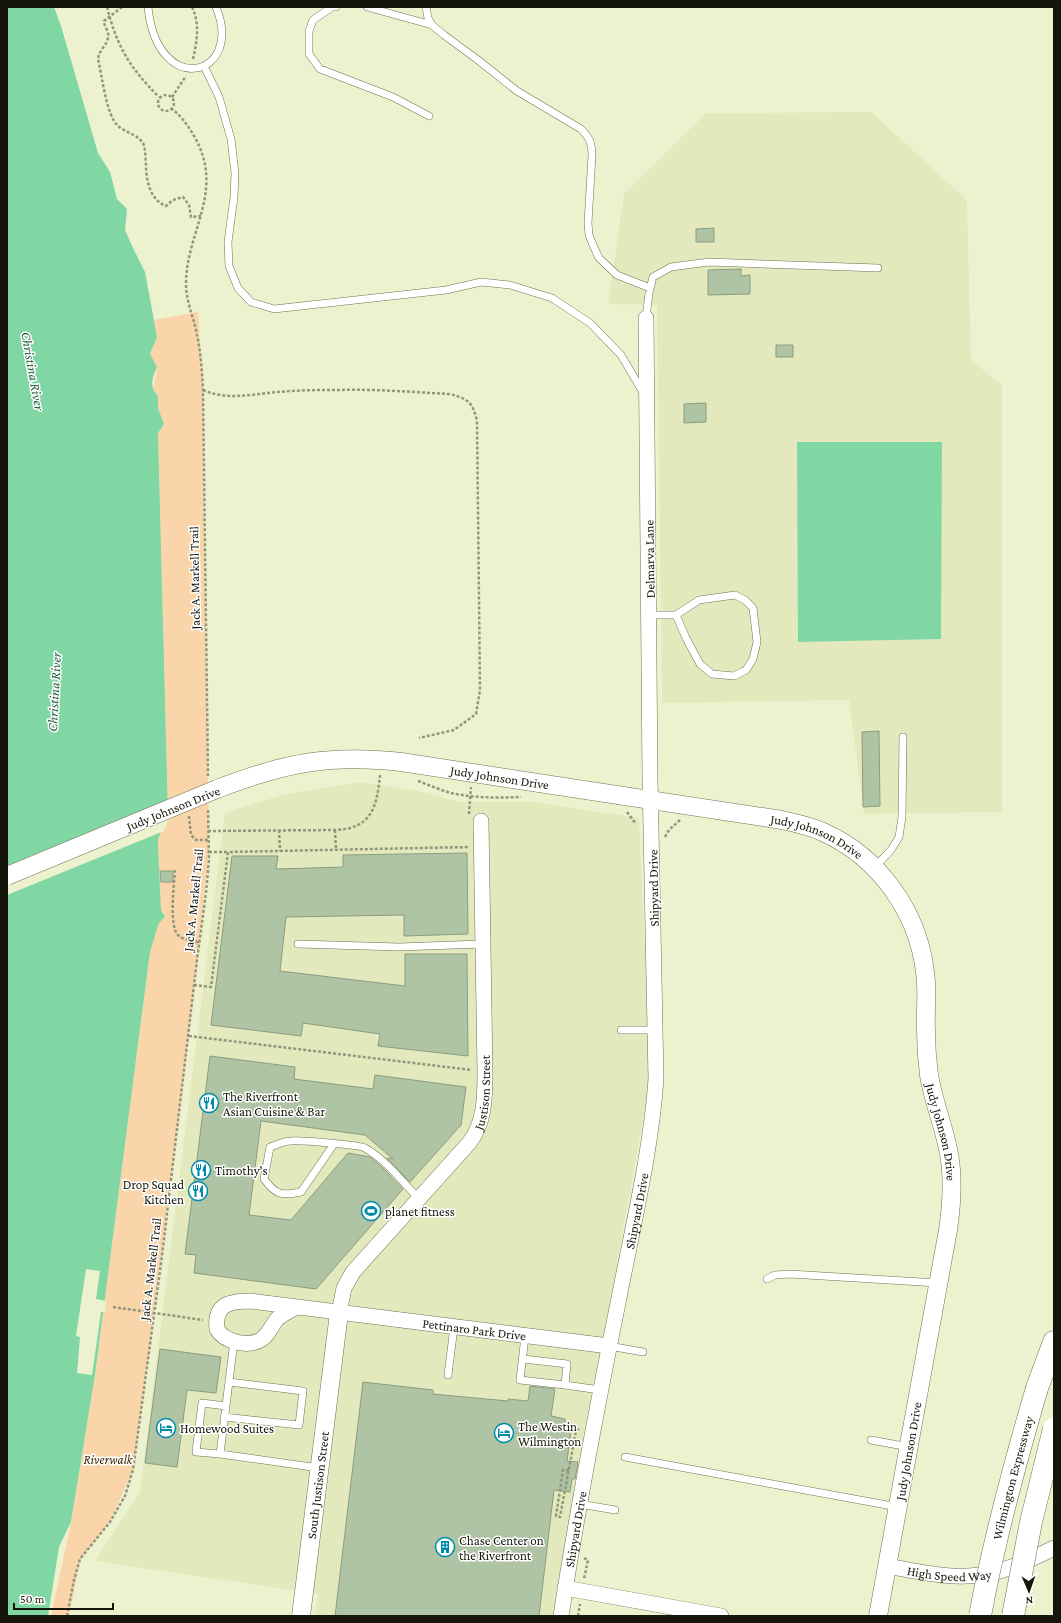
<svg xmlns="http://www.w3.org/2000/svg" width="1061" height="1623" font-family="'Crimson Pro',serif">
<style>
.built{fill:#e3e9bd}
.green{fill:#fad5aa}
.water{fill:#81d7a4}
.pier{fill:#edf2ce}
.building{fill:#afc3a5;stroke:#8a9d80}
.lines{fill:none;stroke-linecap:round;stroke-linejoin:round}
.service-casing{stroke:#6e7252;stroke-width:8}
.minor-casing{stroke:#6e7252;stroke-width:16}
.tertiary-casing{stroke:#6e7252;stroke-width:19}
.motorway-casing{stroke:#6e7252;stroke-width:23}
.path{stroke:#93967c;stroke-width:2.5;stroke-dasharray:3 2;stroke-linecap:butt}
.service{stroke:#fff;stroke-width:7}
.minor{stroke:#fff;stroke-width:15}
.tertiary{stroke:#fff;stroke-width:18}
.motorway{stroke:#fff;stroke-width:22}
.tertiary-bridge-casing{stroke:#6e7252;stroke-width:19;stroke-linecap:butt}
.motorway-bridge-casing{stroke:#6e7252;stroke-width:23;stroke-linecap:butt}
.path-bridge{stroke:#93967c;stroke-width:2.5;stroke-dasharray:3 2;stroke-linecap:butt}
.tertiary-bridge{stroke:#fff;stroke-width:18}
.motorway-bridge{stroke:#fff;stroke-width:22}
.labels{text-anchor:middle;stroke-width:3;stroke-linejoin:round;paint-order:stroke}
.street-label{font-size:13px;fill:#151609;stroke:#fff}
.poi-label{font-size:13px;fill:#151609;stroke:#fff;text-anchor:start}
.park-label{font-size:13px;font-style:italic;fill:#3d2606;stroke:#fff}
.water-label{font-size:14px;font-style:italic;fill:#236140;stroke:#fff}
</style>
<rect width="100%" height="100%" fill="#edf2ce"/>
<!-- built -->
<path class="built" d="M871 112 967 200 971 360 1002 385V812L864 814 849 700 662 703 657 305 608 304 624 194 706 113Z
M363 782 418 791 460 802H534L639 818 648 1017V1093L596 1378 556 1616H315L318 1594 95 1561 140 1492 225 813 285 794Z"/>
<!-- green -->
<path class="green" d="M198 312 203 390 204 515 209 852 189 1036 154 1313 133 1470 110 1522 80 1560 69 1616H51L71 1522 95 1375 150 952 159 923 165 917 161 910 158 846V839L168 815 158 433 164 424 158 408V396L153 391 157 367 150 354 157 337 154 320Z"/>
<!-- water -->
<path class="water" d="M7 7H54L61 26 98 153 110 172 117 199 127 209 125 230 133 248 145 272 157 337 150 354 157 367C152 378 149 387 158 396V408L164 424 158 433 168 815 158 839V846L161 910 165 917 159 923 150 952 95 1375 71 1522 59 1547 48 1616H7Z
M797 442H942L941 639 798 642Z"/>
<!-- pier -->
<path class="pier" d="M169 799 170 816 164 831 7 895V866Z
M86 1269 100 1271 96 1299 106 1301 105 1312H101L92 1375 77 1373 80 1337 76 1336Z"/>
<!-- building -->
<path class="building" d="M714 228V242H696V229Z
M741 269V276L750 275V294L708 295V270Z
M776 345H793V357H776Z
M706 403V422L684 423V404Z
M879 731 880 806 863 807 862 732Z
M467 853 468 934 404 936V915L286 917 280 971 405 986V954H467L468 1056 378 1046 380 1034 303 1023 301 1036 211 1025 232 856H278L276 869 343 867V855Z
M160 871H173V882H161Z
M210 1056 295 1067 294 1079 373 1089 375 1075 466 1087 461 1125 410 1182 387 1158 393 1159 365 1135 261 1121 249 1215 291 1220 348 1153 370 1157 383 1168 403 1189 316 1289 194 1273 196 1255 185 1254Z
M160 1349 221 1357 216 1393 187 1390 177 1467 145 1463Z
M363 1382 433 1390V1394L508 1401V1399L528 1401 530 1386 555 1389 551 1416 565 1419V1423L572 1424 567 1461 578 1462 575 1479H572L570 1492 554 1490 539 1616H335Z"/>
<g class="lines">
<!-- service casing -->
<g class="service-casing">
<path id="service" d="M148 7C157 100 245 77 216 7
M336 7H332L313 20 309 31V54L320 69 393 97 429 116
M367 7 432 25
M426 7 428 18 432 25 444 35 478 60 517 91 581 129C589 137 592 143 592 155L588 223 589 235 593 245 599 258 617 275 650 288
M204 66 219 97 231 139 235 173 234 197 228 242 229 266 238 288 251 302 274 309 446 290 481 282 510 285 552 298 590 323 621 355 644 394
M646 318 649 293 653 277 671 267 709 262 878 268
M649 615H676L686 638 700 664 712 674 734 676 746 670 753 659 757 642 753 608 745 600 735 595 699 600 676 615
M874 868 891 850 899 837 902 817 903 737
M298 944 399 947 482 944
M621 1030H656
M334 1144 301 1192C281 1196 276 1195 264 1179L270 1147C276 1145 284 1141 291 1141 300 1140 360 1145 365 1148 386 1160 402 1181 419 1199
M767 1279 775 1275 790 1274 938 1283
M234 1341 220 1454 319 1468
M609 1346 643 1352
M523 1359 567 1364 565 1385 520 1380 525 1336
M448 1375 454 1327
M565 1385 600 1390
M224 1417 299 1425 303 1391 229 1382
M871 1440 909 1447
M220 1454 196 1452 202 1403 226 1406
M625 1457 898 1507
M580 1504 615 1510"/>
</g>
<!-- minor casing -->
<g class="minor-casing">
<g id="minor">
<path id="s1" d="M296 1307C290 1311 282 1314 277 1319 272 1325 269 1334 262 1339 249 1348 224 1342 217 1329 214 1304 230 1301 250 1301L609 1346"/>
<path id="s2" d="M339 1313 344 1288 353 1272 469 1143C485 1123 485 1096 485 1072L481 821"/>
<path id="s3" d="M887 1566C924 1573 963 1582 1000 1571 1019 1565 1036 1557 1054 1548"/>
<path d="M565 1588 721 1616"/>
<path id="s4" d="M561 1616C577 1511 597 1407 618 1303 632 1230 651 1152 656 1079L650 779 646 318"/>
</g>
</g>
<!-- tertiary casing -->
<g class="tertiary-casing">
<g id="tertiary">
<path id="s5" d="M217 789C284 763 329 754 401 762L782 820C796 823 810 826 823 832 879 857 918 912 925 972 928 992 925 1011 926 1030 926 1045 927 1060 929 1075 933 1100 943 1124 948 1149 954 1176 952 1203 948 1230L878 1616"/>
<path id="s6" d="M301 1616 339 1313"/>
</g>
</g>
<!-- motorway casing -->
<g class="motorway-casing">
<path id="motorway" d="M1037 1388 1054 1342"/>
</g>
<!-- path -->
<path class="path" d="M122 7 104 21C104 27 110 32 108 38 107 45 99 50 98 59 102 75 106 115 118 126 125 132 138 135 143 143 146 150 145 157 146 164 146 180 150 200 166 206L173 200 183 197 189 205 191 217 201 216
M192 7C200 23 197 42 193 59
M158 103a8 8 0 1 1 16 0a8 8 0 1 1-16 0Z
M172 97 186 76
M171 108C181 116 188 125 194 136 226 191 186 231 186 284 186 302 194 318 197 335 201 353 202 372 203 390L208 776
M203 390C227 401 253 394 278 392 298 390 319 390 339 390 376 389 413 392 449 394 468 398 473 403 477 421L480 690 476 714 454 730 419 738
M418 781C429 785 440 790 451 793 474 798 497 798 521 797
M627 812 636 824
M469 814 471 787
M189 816 191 835 196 840H208
M279 830 280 851
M335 830 336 850
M208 831 335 830C372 829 377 806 380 775
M665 837 669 830 680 820
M209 852H228
M175 870C174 883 169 927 178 935 183 940 192 941 199 942
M194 985 211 987 228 852 469 847
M189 1036 472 1070
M113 1307 203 1320
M569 1470H563L556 1516 560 1517 576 1431 580 1428
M584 1558 588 1560 584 1579
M67 1616 74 1580 80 1559 110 1522 125 1496 133 1470 162 1256 197 960 206 893 209 860 208 809
M578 1616 580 1604"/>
<!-- service -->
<use href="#service" class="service"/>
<!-- minor -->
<use href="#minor" class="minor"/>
<!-- tertiary -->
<use href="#tertiary" class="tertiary"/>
<!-- motorway -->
<use href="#motorway" class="motorway"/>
<!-- tertiary-bridge casing -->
<g class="tertiary-bridge-casing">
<path id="tertiary-bridge" d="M7 876 217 789"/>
</g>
<!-- motorway-bridge casing -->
<g class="motorway-bridge-casing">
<g id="motorway-bridge">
<path id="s7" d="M980 1616C994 1539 1015 1463 1037 1388"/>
<path d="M1013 1616 1031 1522 1054 1429"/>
</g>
</g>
<!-- path-bridge -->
<path class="path-bridge" d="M107 7C117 47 130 68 159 97"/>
<!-- tertiary-bridge -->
<use href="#tertiary-bridge" class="tertiary-bridge"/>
<!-- motorway-bridge -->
<use href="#motorway-bridge" class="motorway-bridge"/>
</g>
<!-- icons -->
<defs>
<g id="restaurant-ring" transform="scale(1)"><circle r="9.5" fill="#fff" stroke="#008aa9" stroke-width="1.5"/><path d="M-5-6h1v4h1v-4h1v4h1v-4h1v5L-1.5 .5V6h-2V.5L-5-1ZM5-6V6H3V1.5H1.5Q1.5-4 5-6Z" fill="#008aa9"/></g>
<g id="stadium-ring" transform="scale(1)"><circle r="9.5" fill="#fff" stroke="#008aa9" stroke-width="1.5"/><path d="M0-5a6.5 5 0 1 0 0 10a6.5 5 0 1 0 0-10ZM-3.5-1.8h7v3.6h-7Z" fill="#008aa9"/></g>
<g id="hotel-ring" transform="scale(1)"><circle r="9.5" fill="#fff" stroke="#008aa9" stroke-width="1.5"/><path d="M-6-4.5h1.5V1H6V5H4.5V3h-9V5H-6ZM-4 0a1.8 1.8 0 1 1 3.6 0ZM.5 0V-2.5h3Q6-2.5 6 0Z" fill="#008aa9"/></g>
<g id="building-ring" transform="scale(1)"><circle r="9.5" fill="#fff" stroke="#008aa9" stroke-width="1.5"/><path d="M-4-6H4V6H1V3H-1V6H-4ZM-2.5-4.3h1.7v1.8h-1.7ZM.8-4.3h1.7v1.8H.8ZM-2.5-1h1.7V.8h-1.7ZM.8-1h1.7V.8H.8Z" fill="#008aa9"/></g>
</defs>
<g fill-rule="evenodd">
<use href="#restaurant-ring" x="209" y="1103"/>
<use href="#restaurant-ring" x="201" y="1170"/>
<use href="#restaurant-ring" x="198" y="1191"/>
<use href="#stadium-ring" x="371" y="1211"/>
<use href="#hotel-ring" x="166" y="1428"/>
<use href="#hotel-ring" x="504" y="1433"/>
<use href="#building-ring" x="445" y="1547"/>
</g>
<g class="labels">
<!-- street labels -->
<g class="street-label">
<text transform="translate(649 559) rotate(-91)" y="5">Delmarva Lane</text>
<text transform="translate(194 578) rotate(-91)" y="5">Jack A. Markell Trail</text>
<text dy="5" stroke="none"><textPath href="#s5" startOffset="288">Judy Johnson Drive</textPath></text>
<text transform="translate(173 808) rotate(-22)" y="5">Judy Johnson Drive</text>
<text dy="5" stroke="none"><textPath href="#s5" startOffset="612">Judy Johnson Drive</textPath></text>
<text transform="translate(653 888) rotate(-91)" y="5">Shipyard Drive</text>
<text transform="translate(193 900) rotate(-84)" y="5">Jack A. Markell Trail</text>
<text dy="5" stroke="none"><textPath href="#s2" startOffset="271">Justison Street</textPath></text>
<text dy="5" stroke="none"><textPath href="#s5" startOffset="959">Judy Johnson Drive</textPath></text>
<text dy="5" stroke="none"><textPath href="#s4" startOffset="412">Shipyard Drive</textPath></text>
<text transform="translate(150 1269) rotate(-83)" y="5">Jack A. Markell Trail</text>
<text dy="5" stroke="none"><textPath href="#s1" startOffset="376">Pettinaro Park Drive</textPath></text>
<text transform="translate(908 1451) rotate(-80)" y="5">Judy Johnson Drive</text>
<text dy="5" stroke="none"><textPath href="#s7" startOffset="142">Wilmington Expressway</textPath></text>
<text dy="5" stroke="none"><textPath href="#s6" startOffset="132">South Justison Street</textPath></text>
<text dy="5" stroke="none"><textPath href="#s4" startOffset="88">Shipyard Drive</textPath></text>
<text dy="5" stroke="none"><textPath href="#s3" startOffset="63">High Speed Way</textPath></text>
</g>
<!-- poi labels -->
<g class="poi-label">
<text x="223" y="1101">The Riverfront<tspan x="223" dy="15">Asian Cuisine &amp; Bar</tspan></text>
<text x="215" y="1175">Timothy's</text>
<text x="184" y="1189" text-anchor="end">Drop Squad<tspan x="184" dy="15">Kitchen</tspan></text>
<text x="385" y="1216">planet fitness</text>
<text x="518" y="1431">The Westin<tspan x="518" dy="15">Wilmington</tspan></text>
<text x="180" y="1433">Homewood Suites</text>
<text x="459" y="1545">Chase Center on<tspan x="459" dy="15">the Riverfront</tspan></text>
</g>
<!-- park labels -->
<g class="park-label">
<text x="108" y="1464">Riverwalk</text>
</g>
<!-- water labels -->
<g class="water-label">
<text transform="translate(33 371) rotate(80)" y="5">Christina River</text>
<text transform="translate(54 692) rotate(-87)" y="5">Christina River</text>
</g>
</g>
<!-- border -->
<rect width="1061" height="1623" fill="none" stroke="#151609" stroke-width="16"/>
<!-- north arrow -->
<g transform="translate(1029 1591) rotate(178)" stroke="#ffffff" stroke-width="3" paint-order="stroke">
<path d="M0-3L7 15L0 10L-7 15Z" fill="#151609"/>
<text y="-6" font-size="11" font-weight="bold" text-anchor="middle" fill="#151609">N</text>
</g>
<!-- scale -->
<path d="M14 1603v6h99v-6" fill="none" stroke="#151609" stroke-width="2"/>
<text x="20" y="1603" font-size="12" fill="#151609" stroke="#ffffff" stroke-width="3" paint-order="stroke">50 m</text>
</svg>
